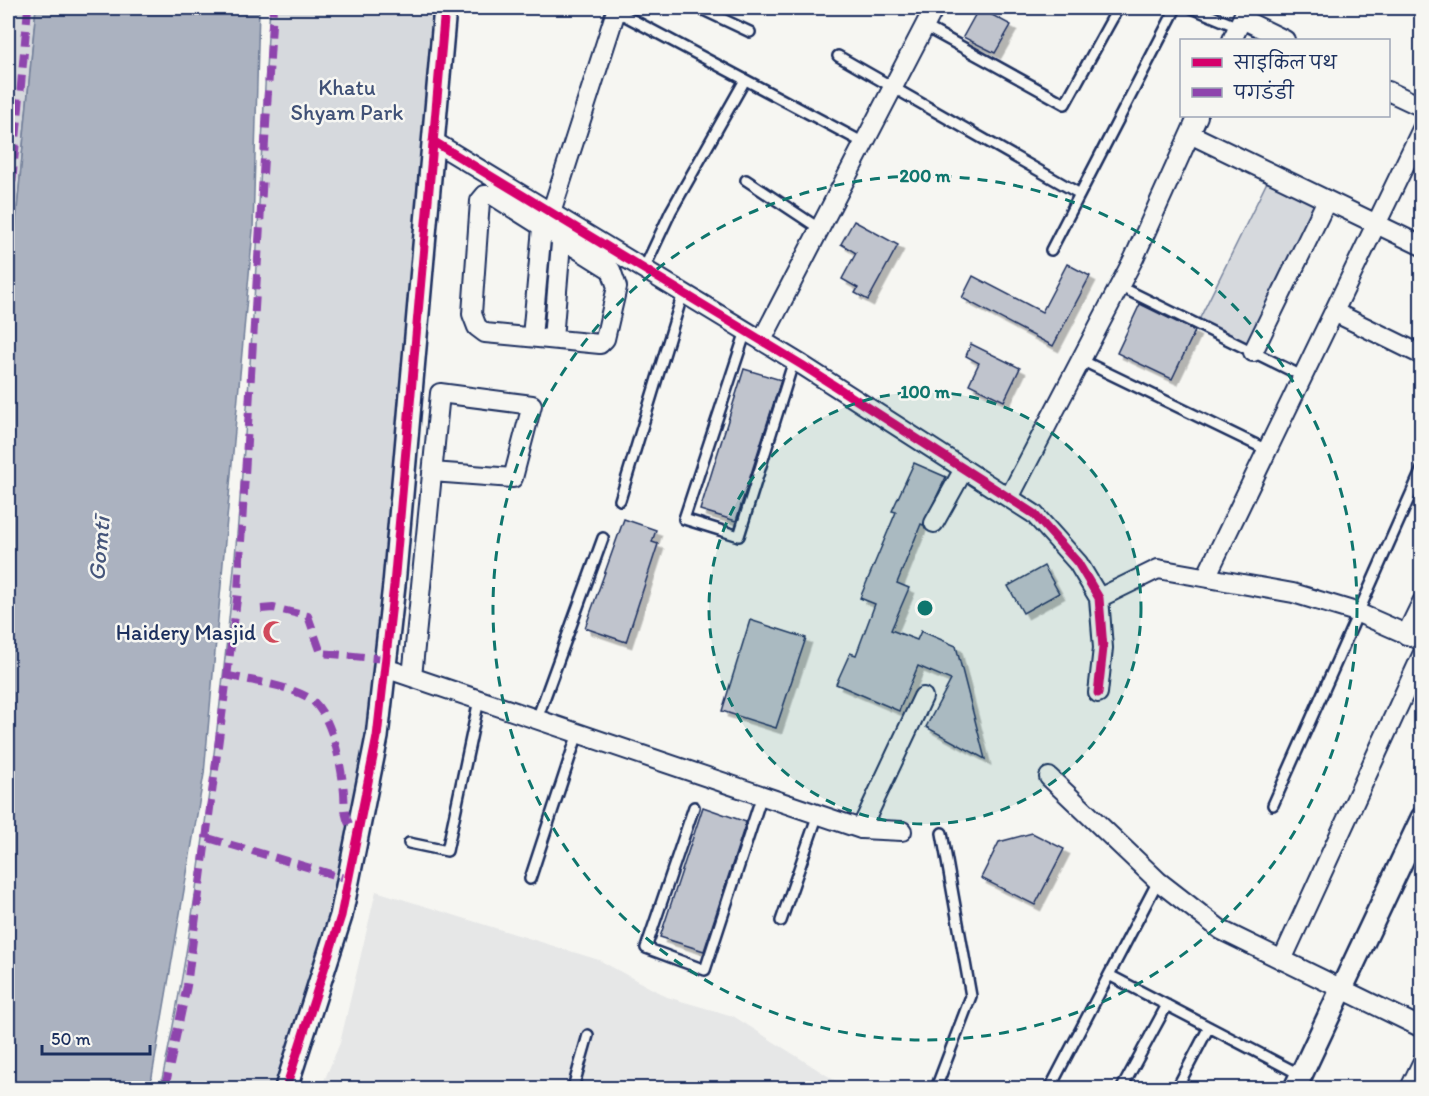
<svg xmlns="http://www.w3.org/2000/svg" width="1429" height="1096" font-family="Itim,'Playpen Sans Deva',sans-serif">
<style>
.built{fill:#e6e7e7}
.green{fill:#d6d9dd;stroke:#78849e;stroke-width:1.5}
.water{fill:#abb2c0;stroke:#717e99;stroke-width:1.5}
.building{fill:#c0c4cd;stroke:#1b2f5e;stroke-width:1.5;filter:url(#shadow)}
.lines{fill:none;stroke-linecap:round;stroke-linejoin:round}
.service-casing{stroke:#1b2f5e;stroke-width:14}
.minor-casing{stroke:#1b2f5e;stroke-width:22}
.tertiary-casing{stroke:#1b2f5e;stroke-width:26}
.service{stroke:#f6f6f2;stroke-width:9}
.minor{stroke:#f6f6f2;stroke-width:18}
.tertiary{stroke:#f6f6f2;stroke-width:21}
.quiet{stroke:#8e44ad;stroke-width:8;stroke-dasharray:15 8;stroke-linecap:butt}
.cycleway-casing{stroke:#f6f6f2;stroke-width:13}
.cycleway{stroke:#d6006c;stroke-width:9}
.ring{fill:none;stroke:#0f766e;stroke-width:3;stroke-dasharray:10 8}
.labels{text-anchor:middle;stroke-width:5;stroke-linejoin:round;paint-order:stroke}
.park-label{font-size:22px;fill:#405177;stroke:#f6f6f2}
.poi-label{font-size:22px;fill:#1b2f5e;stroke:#f6f6f2;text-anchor:end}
.water-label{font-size:24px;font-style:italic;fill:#46567b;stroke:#f6f6f2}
.centre{fill:#0f766e;stroke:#f6f6f2;stroke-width:3}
.ring-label{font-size:18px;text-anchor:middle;font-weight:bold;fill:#0f766e;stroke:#f6f6f2;stroke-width:5;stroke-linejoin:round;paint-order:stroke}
</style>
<defs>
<filter id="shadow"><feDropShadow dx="5.5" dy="5.5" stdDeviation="0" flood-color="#0004"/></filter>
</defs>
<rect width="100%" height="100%" fill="#f6f6f2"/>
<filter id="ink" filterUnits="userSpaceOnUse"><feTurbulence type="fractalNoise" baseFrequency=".0167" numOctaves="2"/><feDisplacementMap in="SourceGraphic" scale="12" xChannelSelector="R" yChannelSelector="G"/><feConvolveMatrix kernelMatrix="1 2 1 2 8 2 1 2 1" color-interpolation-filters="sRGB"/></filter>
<g filter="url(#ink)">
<!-- built -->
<path class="built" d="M376 891 599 960 667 997 733 1016 847 1088H321L340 1043Z"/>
<!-- green -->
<path class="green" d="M8 8H36L8 306Z
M270 8H439L380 672 334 920 281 1088H160C181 996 195 902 207 808 232 622 247 435 257 248 261 167 264 88 270 8Z
M1268 180 1320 206 1251 345 1199 320Z"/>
<!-- water -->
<path class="water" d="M36 8H259L253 230 204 774 150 1088H8V306Z"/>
<!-- building -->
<path class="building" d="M979 8 1011 25 995 53 963 37Z
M854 221 898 245 868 300 855 293 858 288 842 279 856 253 841 244Z
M1067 264 1090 276 1053 346 962 298 973 276 1042 312Z
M1140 304 1195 331 1172 379 1117 353Z
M971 344 1020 368 1004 401 969 384 979 363 966 356Z
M744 369 781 380 736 521 700 510Z
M914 463 946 477 923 525 921 524 897 583 909 588 891 630 917 640 921 631 956 646 985 759 926 727 951 680 918 666 899 711 836 684 850 653 856 655 875 604 860 598 896 512 892 511Z
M624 519 656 530 652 542 658 544 626 642 585 628Z
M1044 566 1059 593 1023 613 1008 586Z
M750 620 806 638 776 728 722 711Z
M703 807 746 822 704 951 660 937Z
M1032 833 1064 849 1035 905 981 878 999 842Z"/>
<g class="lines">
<!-- service casing -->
<g class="service-casing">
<path id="service" d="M699 8 750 32
M1192 8 1238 27
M616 11 864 143
M924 26 1065 104 1118 8
M838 56 1080 194
M746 180 820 229
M1051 250 1176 8
M644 269 671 211 745 80
M1119 286 1302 376
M746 331 684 519 739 536 794 360
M1081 360 1267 450
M620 500 683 293
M537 719 603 538
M1273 805 1422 469
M694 807 646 948 705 970 762 795
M409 843 447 851 479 700
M530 879 578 733
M781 921 818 814
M1109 975 1301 1075
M573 1088 588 1035
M936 1088 971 996 942 833
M1050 1088 1158 881
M1122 1088 1167 1005
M1177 1088 1209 1027"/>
</g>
<!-- minor casing -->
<g class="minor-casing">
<path id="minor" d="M1242 19 1285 40
M1232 40 1247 8
M1388 91 1422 107
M1190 134 1422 246
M433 141 802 365 1034 514 1078 563 1099 598 1103 648 1098 693
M485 195H492L611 270 617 287 605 339 600 344 485 333 477 327 472 314 480 201Z
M551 213 617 8
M1334 312 1422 355
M532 337 543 217
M553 339 562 231
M762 340 934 8
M1253 352 1327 200
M1009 498 1134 258 1198 116
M934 523 964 469
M1206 577 1422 129
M1099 598 1158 569 1293 593 1356 612 1422 641
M1406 635 1422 602
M385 668 861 829 902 831
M412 677 440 393 532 405 513 478 432 472
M1049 777 1158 881 1221 930 1422 1028
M861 829 923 697
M1282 960 1422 655
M1410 1088 1422 1063"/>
</g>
<!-- tertiary casing -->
<g class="tertiary-casing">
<path id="tertiary" d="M286 1088 341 916 377 737 394 585 445 8
M1295 1088 1422 818"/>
</g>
<!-- service -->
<use href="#service" class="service"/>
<!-- minor -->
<use href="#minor" class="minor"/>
<!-- tertiary -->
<use href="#tertiary" class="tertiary"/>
<!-- quiet -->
<path class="quiet" d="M8 228 28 8
M261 609 273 608 308 616 321 653 385 659
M226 675C249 681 297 686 314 702 333 720 342 768 344 793 345 809 344 823 357 834
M208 838 348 879
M165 1088 187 986 238 592 273 8"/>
<!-- cycleway casing -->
<g class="cycleway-casing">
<path id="cycleway" d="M433 141 802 365 1034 514 1078 563 1099 598 1103 648 1098 693
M286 1088 341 916 377 737 394 585 445 8"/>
</g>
<!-- cycleway -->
<use href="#cycleway" class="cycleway"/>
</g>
</g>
<!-- distance rings -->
<circle cx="925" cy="608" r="216" fill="#0f766e" fill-opacity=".12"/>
<g class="ring">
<circle cx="925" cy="608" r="216"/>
<circle cx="925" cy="608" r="432"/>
</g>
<!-- icons -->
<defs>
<g id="mosque-bare" transform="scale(1.8)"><path d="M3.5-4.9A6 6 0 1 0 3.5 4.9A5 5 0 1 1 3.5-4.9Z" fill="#d1495b" stroke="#f6f6f2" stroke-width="2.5" paint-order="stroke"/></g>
</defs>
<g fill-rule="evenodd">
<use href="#mosque-bare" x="274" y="632"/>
</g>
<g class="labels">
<!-- park labels -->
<g class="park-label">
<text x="347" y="95">Khatu<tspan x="347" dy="25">Shyam Park</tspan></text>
</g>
<!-- poi labels -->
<g class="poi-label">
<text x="256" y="640">Haidery Masjid</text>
</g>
<!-- water labels -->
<g class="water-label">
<text transform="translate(99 549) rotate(-85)" y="8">Gomtī</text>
</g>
</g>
<circle cx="925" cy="608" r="9" class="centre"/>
<g class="ring-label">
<text x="925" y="182">200 m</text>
<text x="925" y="398">100 m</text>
</g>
<!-- margin -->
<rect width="1429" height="1096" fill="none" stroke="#f6f6f2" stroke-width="30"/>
<rect x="15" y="15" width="1399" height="1066" fill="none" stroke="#1b2f5e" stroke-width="2" filter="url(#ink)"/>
<!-- legend -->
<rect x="1180" y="39" width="210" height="78" fill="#f6f6f2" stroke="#9ea6b7" stroke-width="1.5"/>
<rect x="1192" y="58" width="30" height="9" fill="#d6006c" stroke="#9ea6b7" stroke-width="1.5"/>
<text x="1234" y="69" font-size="18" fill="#1b2f5e">साइकिल पथ</text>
<rect x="1192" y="88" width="30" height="9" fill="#8e44ad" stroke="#9ea6b7" stroke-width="1.5"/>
<text x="1234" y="99" font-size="18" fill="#1b2f5e">पगडंडी</text>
<!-- scale -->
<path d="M42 1045v9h108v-9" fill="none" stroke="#1b2f5e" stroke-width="3"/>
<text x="51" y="1045" font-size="18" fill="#1b2f5e" stroke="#f6f6f2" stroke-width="4.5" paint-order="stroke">50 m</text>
</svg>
